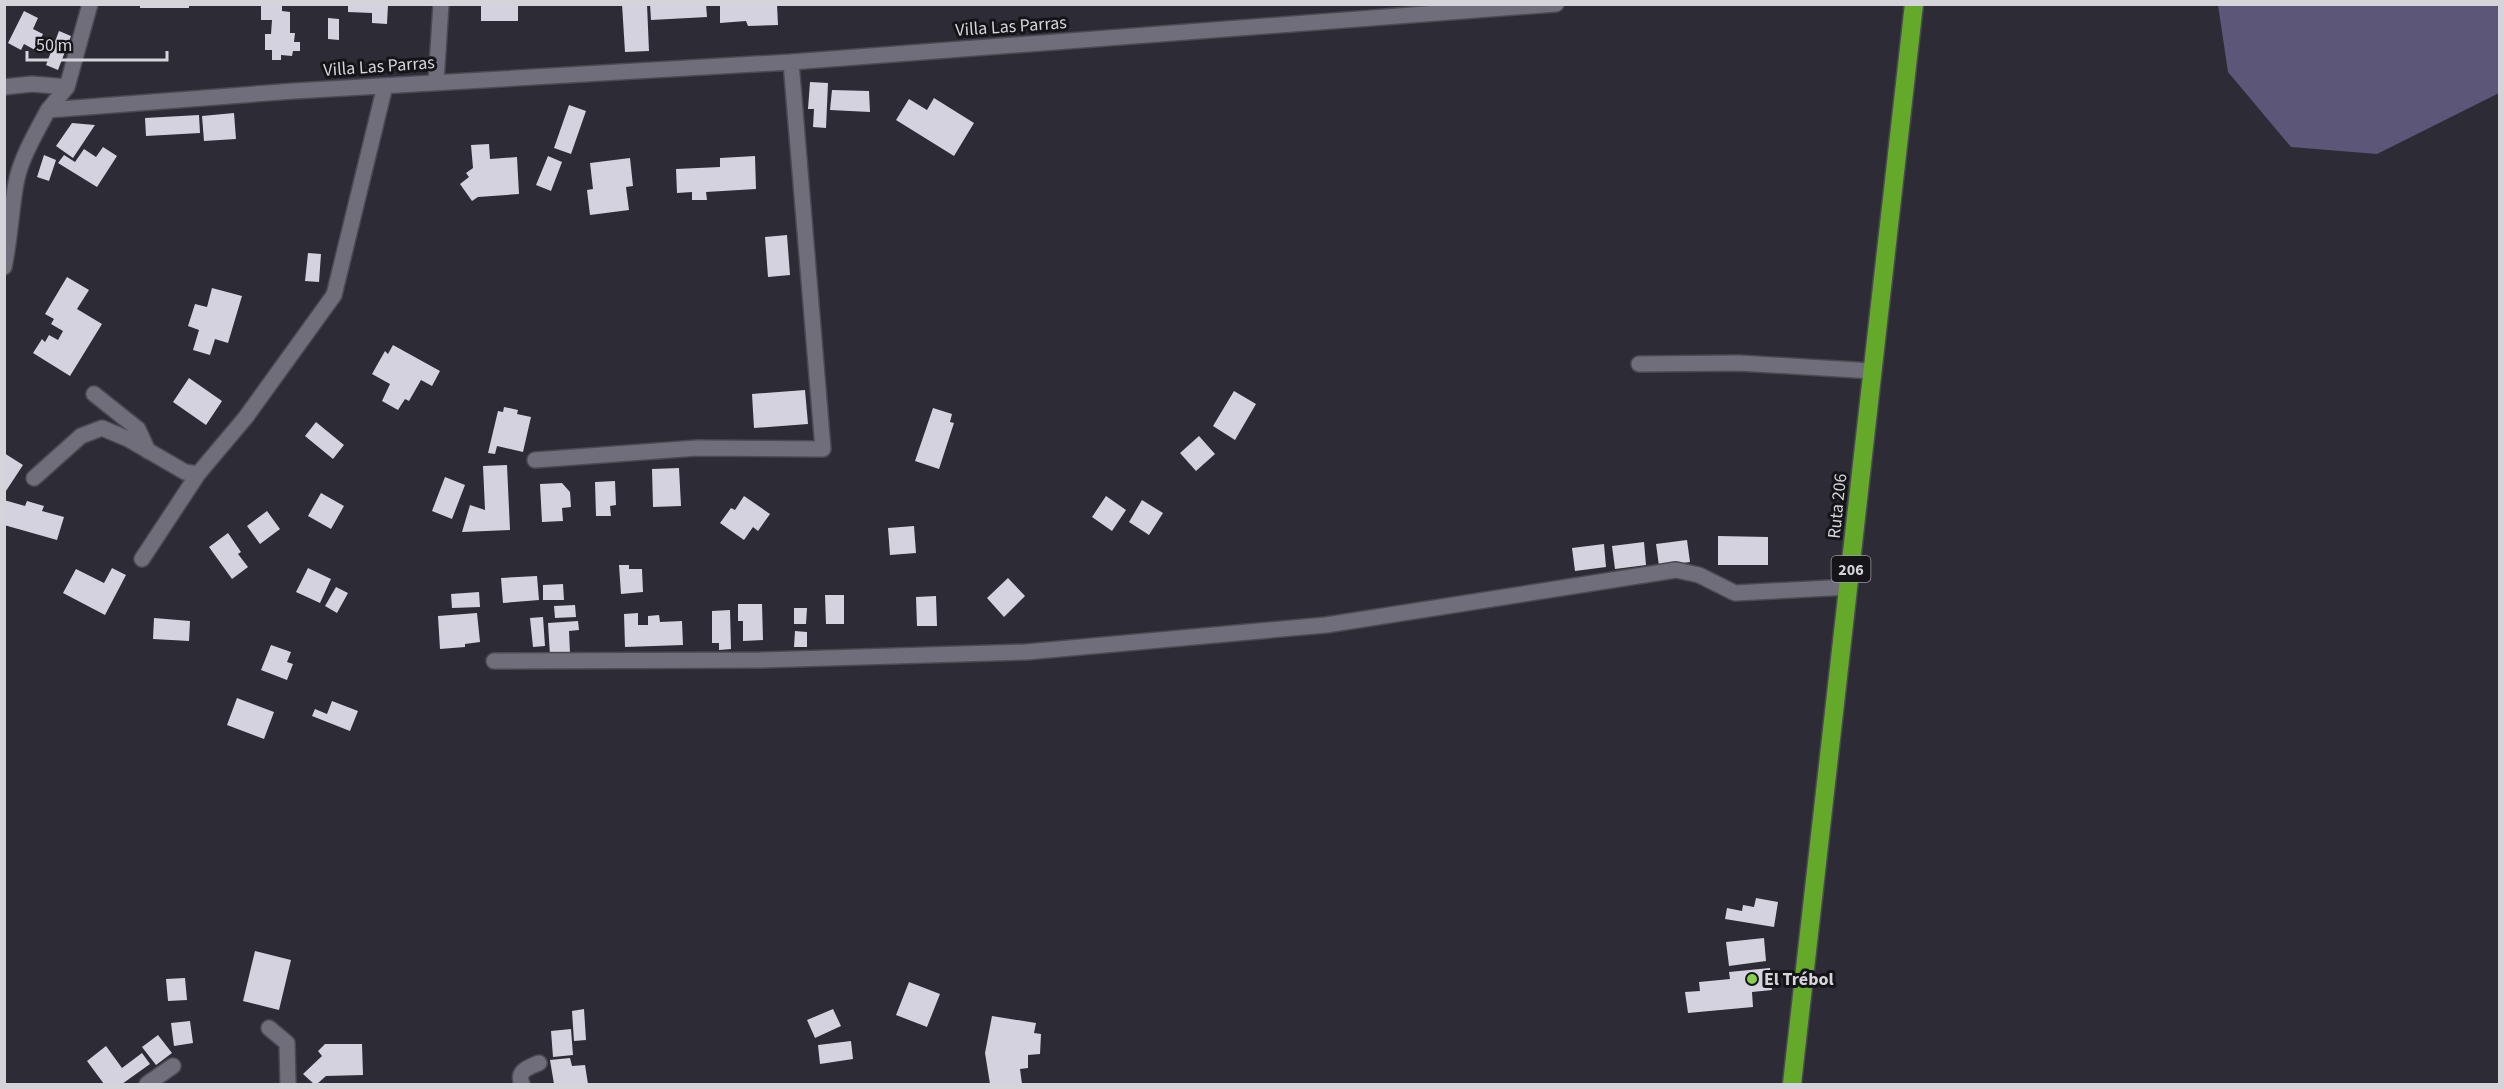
<svg xmlns="http://www.w3.org/2000/svg" width="2504" height="1089" font-family="'Source Sans 3',sans-serif">
<style>
.forest{fill:#5c5679}
.building{fill:#d4d2df}
.lines{fill:none;stroke-linecap:round;stroke-linejoin:round}
.minor-casing{stroke:#4b4951;stroke-width:18}
.highway-casing{stroke:#4b4951;stroke-width:21}
.minor{stroke:#706e7a;stroke-width:15}
.highway{stroke:#65a92b;stroke-width:18}
.poi-dot{fill:#85cf4c;stroke:#151418;stroke-width:2}
.labels{text-anchor:middle;stroke-width:6;stroke-linejoin:round;paint-order:stroke}
.shield{fill:#151418;stroke:#9b9aa0;stroke-width:1.5}
.shield-label{font-size:16px;font-weight:bold;fill:#d5d4da}
.street-label{font-size:18px;fill:#d5d4da;stroke:#151418}
.poi-label{font-size:18px;font-weight:bold;fill:#d5d4da;stroke:#151418;text-anchor:start}
</style>
<rect width="100%" height="100%" fill="#2d2b35"/>
<!-- forest -->
<path class="forest" d="M2218 5H2499V93L2377 154 2291 147 2228 72Z"/>
<!-- building -->
<path class="building" d="M140 4H189V8H140Z
M261 4H282V11L290 12V33H295L294 42H300V51H293L292 56 281 55V60H272V50H265V34H271L272 20H261Z
M481 4H518V21H481Z
M622 4H647L649 51 625 52Z
M650 4H706L707 17 651 20Z
M720 4H777L778 25 748 26 746 21 720 23Z
M348 5H388L387 24 372 23V13L348 12Z
M24 11 38 18 33 29 43 34 35 50 24 44 21 50 8 43Z
M328 18 339 19V40L328 39Z
M59 31 71 36 58 70 46 65Z
M810 82 828 83 826 128 813 127 814 109H808Z
M832 90 869 91 870 112 830 110Z
M934 98 974 123 954 156 896 120 909 99 927 110Z
M569 105 586 111 571 154 554 148Z
M234 113 236 139 204 141 202 116Z
M199 115 200 133 146 136 145 118Z
M72 123 95 125 73 158 56 146Z
M489 144 490 159 517 157 519 194 478 197 472 201 460 184 469 177 466 173 473 168 471 145Z
M103 147 117 156 97 187 58 163 64 155 75 162 84 149 96 157Z
M44 155 56 160 49 181 37 177Z
M548 156 562 162 551 191 536 185Z
M755 156 756 189 706 192 707 200H692V192L677 193 676 169 720 167V158Z
M630 158 633 186 626 187 629 210 590 215 587 190 593 189 590 163Z
M787 235 790 275 768 277 765 237Z
M308 253 321 254 319 282 305 281Z
M67 277 89 290 77 309 102 324 70 376 33 353 42 339 45 342 49 335 58 340 63 331 51 324 54 319 45 314Z
M212 288 242 296 228 343 215 339 210 355 193 350 199 330 188 326 195 304 207 307Z
M393 345 440 371 432 386 421 380 409 401 405 399 398 410 382 401 390 384 372 374 385 351 388 354Z
M189 378 222 401 206 425 173 402Z
M805 390 808 424 754 428 752 394Z
M1234 391 1256 404 1235 440 1213 426Z
M504 407 518 410 517 414 531 417 523 452 497 446 495 454 488 453 498 411 503 412Z
M933 408 952 414 950 422 954 423 939 469 915 461Z
M316 422 344 445 333 459 305 436Z
M1199 436 1215 454 1196 471 1180 453Z
M4 453 23 465 4 494Z
M507 465 510 530 462 532 470 505 485 510 483 466Z
M679 468 681 506 653 507 652 469Z
M445 477 465 485 452 519 432 511Z
M615 481 616 505 610 506 611 516H596L595 482Z
M562 483 570 492 571 507 562 508 563 521 542 522 540 484Z
M321 493 344 506 331 529 308 516Z
M744 496 770 514 758 531 753 527 744 540 720 523 731 508 735 510Z
M1106 496 1126 510 1112 531 1092 517Z
M4 500 25 506 27 501 44 506 42 511 64 517 57 540 4 525Z
M1142 500 1163 513 1149 535 1129 522Z
M267 511 280 529 260 544 247 526Z
M914 526 916 553 890 555 888 528Z
M228 533 241 552 238 554 248 567 232 579 209 547Z
M1718 536 1768 537V565H1718Z
M1687 540 1690 562 1659 566 1656 544Z
M1644 542 1646 565 1615 569 1612 546Z
M1604 544 1606 567 1575 571 1572 548Z
M619 565H629V569H642L643 592 621 594Z
M112 568 126 575 105 615 63 593 76 569 104 583Z
M308 568 331 579 320 603 296 592Z
M537 576 539 600 503 603 501 578Z
M1008 578 1025 596 1004 617 987 598Z
M563 584 564 600H543V585Z
M336 587 348 593 337 613 325 606Z
M479 592 480 607 452 608 451 594Z
M825 595H844V624H826Z
M936 596 937 626H917L916 597Z
M738 604H762L763 640 743 641V621H738Z
M575 605 576 617 555 618 554 606Z
M794 608H807L806 624H794Z
M730 610 731 649 719 650V643H712V611Z
M477 613 480 642 465 644V647L440 649 438 616Z
M638 613V625H648V616L659 615 660 622 682 621 683 645 625 647 624 614Z
M543 617 545 646 533 647 530 618Z
M154 618 190 621 189 641 153 639Z
M578 621 579 630 569 631 570 653 550 655 548 623Z
M795 631 807 632V647H794Z
M271 645 291 652 287 662 293 664 287 680 261 670Z
M237 698 274 712 264 739 227 725Z
M332 701 358 711 350 731 312 716 315 709 327 714Z
M1756 898 1778 902 1774 927 1725 919 1727 908 1742 911 1743 905 1754 907Z
M1764 938 1766 961 1729 966 1726 942Z
M255 951 291 960 279 1010 243 1001Z
M1770 968 1772 990 1752 992 1753 1007 1688 1013 1685 992 1700 991 1699 982 1730 979 1729 972Z
M185 978 187 1000 168 1001 166 979Z
M909 982 940 994 927 1027 896 1015Z
M584 1009 586 1040 574 1041 572 1011Z
M833 1009 841 1026 815 1038 807 1020Z
M992 1016 1036 1023 1034 1033 1041 1034 1040 1054 1028 1055V1068L1020 1069 1022 1084H990L985 1053Z
M190 1021 193 1043 174 1046 171 1023Z
M571 1029 573 1055 553 1057 551 1031Z
M158 1035 172 1053 156 1065 142 1047Z
M851 1041 853 1059 820 1064 818 1045Z
M325 1044H362L363 1075 326 1076 317 1084H314L303 1074 322 1056 318 1051Z
M106 1046 122 1068 142 1053 150 1064 122 1084H104L87 1061Z
M570 1058 572 1066 585 1065 588 1084H554L550 1060Z"/>
<g class="lines">
<!-- minor casing -->
<g class="minor-casing">
<path id="minor" d="M436 82 441 4
M4 87 32 84 67 87
M48 110 67 87 90 4
M4 267C10 239 11 211 16 183 21 157 36 133 48 110L294 91 791 62 1556 4
M1639 364 1739 363 1873 371
M94 394 138 429 148 451
M535 460 697 448 823 449 791 62
M34 478 81 436 102 428 128 439 185 472 198 474 246 417 334 295 385 86
M142 559 198 474
M494 661 760 660 1026 652 1326 625 1676 570 1699 575 1735 593 1849 587
M269 1028 287 1043 288 1084
M147 1084 173 1066
M522 1084C516 1071 529 1067 539 1063"/>
</g>
<!-- highway casing -->
<g class="highway-casing">
<path id="highway" d="M1792 1084 1914 4"/>
</g>
<!-- minor -->
<use href="#minor" class="minor"/>
<!-- highway -->
<use href="#highway" class="highway"/>
</g>
<!-- markers -->
<circle class="poi-dot" cx="1752" cy="979" r="6"/>
<g class="labels">
<!-- shield labels -->
<rect class="shield" x="1831.5" y="556" width="39" height="26" rx="4.5"/>
<g class="shield-label">
<text x="1851" y="575">206</text>
</g>
<!-- street labels -->
<g class="street-label">
<text transform="translate(1011 26) rotate(-4)" y="6">Villa Las Parras</text>
<text transform="translate(379 66) rotate(-4)" y="6">Villa Las Parras</text>
<text transform="translate(1837 506) rotate(-84)" y="6">Ruta 206</text>
</g>
<!-- poi labels -->
<g class="poi-label">
<text x="1764" y="985">El Trébol</text>
</g>
</g>
<!-- border -->
<rect width="2504" height="1089" fill="none" stroke="#d5d4da" stroke-width="12"/>
<!-- scale -->
<path d="M27 51v9h140v-9" fill="none" stroke="#d5d4da" stroke-width="3"/>
<text x="36" y="51" font-size="18" fill="#d5d4da" stroke="#151418" stroke-width="4.5" paint-order="stroke">50 m</text>
</svg>
